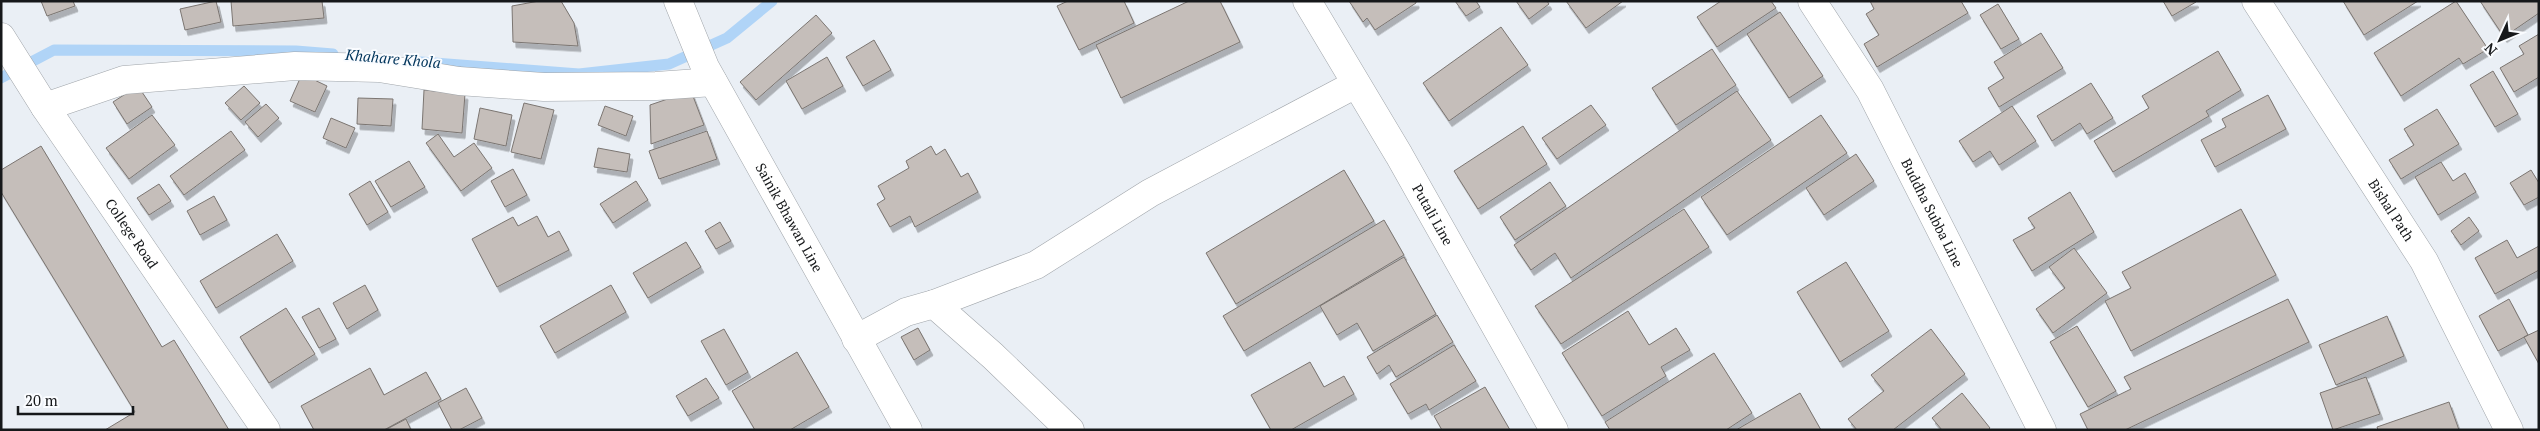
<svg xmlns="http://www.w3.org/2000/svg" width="2540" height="431" font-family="'PT Serif',serif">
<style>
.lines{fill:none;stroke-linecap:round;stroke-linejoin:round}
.stream{stroke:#b0d4f7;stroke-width:11}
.building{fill:#c5beba;stroke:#7b7571;filter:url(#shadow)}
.minor-casing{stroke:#a0a5aa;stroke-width:29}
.minor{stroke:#fff;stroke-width:28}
.labels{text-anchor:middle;stroke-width:4;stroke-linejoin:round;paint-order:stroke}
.street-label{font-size:14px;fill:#16181a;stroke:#fafcff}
.water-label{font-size:15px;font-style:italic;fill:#00345b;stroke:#fafcff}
</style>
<defs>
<filter id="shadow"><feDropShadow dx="3" dy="5.5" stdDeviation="0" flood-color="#0004"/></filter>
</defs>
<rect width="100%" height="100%" fill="#eaeff5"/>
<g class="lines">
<!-- stream -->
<path class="stream" d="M421 62 579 74 669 64 727 38 772 1
M1 78 54 50 296 51 333 54"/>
</g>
<!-- building -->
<path class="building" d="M41 1H73L75 6 47 16Z
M216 1 221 22 185 30 180 9Z
M231 1H322L324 18 233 26Z
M539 1H561L574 23 578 46 513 42 512 6Z
M1068 1H1124L1134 23 1079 50 1057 6Z
M1189 1H1220L1240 42 1121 98 1096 45Z
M1349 1H1416V3L1375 30 1367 18 1363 22Z
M1455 1H1476L1480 7 1466 16Z
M1516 1H1547L1549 4 1529 19Z
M1566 1H1623L1586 28Z
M1721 1H1771L1776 8 1717 47 1697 17Z
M1870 1H1961L1968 13 1877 67 1864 44 1879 35 1866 14 1874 9Z
M2163 1H2195L2196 2 2172 16Z
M2343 1H2418L2364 35Z
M2456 1 2488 49 2463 64 2459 58 2401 96 2374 53Z
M2480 1H2539V13L2504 37Z
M1998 4 2019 39 2001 49 1980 15Z
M1780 12 1823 76 1789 98 1747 34Z
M816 15 832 33 756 100 740 82Z
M1501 27 1528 65 1449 121 1423 83Z
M2041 33 2063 68 1999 107 1988 88 2004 78 1994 62Z
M2539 34V77L2514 92 2500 68 2524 54 2519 46Z
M874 40 891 70 863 86 846 57Z
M1712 49 1736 85 1676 125 1652 88Z
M2218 51 2241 90 2206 111 2209 116 2113 172 2094 141 2149 108 2142 96Z
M827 57 843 86 802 109 786 81Z
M2493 71 2518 114 2495 127 2470 85Z
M302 74 327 86 315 112 290 101Z
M2091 83 2113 118 2087 134 2080 123 2052 141 2037 116Z
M138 86 152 107 127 124 113 102Z
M244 86 260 103 241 120 225 103Z
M424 90 465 94 462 133 422 129Z
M691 91 704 125 651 144 650 105Z
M1737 91 1771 140 1571 278 1555 253 1531 270 1514 245Z
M2268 95 2286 129 2215 167 2201 140 2226 127 2222 119Z
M358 98 393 99 391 126 357 124Z
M524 103 554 110 541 159 511 152Z
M266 104 279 118 258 137 245 122Z
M1591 105 1606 125 1557 159 1542 138Z
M605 106 633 116 626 136 598 125Z
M2012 106 2036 141 1999 165 1990 151 1973 162 1959 141Z
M480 108 512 115 506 146 474 139Z
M2437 109 2459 144 2401 179 2389 160 2414 145 2404 129Z
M152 115 175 145 129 179 106 148Z
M1821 115 1847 153 1727 235 1701 197Z
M331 118 355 128 346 148 323 138Z
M1523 126 1547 164 1478 209 1454 171Z
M231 131 245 150 184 195 170 176Z
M707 131 717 159 659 179 649 151Z
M438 134 454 157 474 143 492 168 461 191 426 143Z
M41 146 162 347 174 340 229 430H105L135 412 1 192V170Z
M931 146 936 155 945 149 961 177 968 173 978 192 915 227 910 216 890 227 877 204 885 199 878 186 909 168 906 161Z
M598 148 630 154 627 172 594 167Z
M1856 154 1874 181 1824 215 1806 188Z
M409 161 425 187 391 207 375 181Z
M2441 162 2453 181 2465 173 2476 192 2438 215 2415 177Z
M513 169 527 195 505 207 491 181Z
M1344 170 1374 221 1236 304 1206 253Z
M2531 170 2539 183V197L2524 205 2510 183Z
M370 181 388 212 367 225 349 194Z
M636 181 648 200 613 223 600 204Z
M1550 182 1566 206 1515 240 1500 217Z
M159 184 171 201 149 215 137 198Z
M2070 192 2094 232 2032 271 2013 240 2035 228 2028 218Z
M214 196 227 220 200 235 187 211Z
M1684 209 1709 247 1561 344 1535 306Z
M2241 209 2276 275 2131 351 2105 301 2131 288 2122 272Z
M537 216 548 237 559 231 569 250 497 287 472 239 513 217 518 226Z
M2469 217 2479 231 2461 245 2451 231Z
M1384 220 1404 255 1244 351 1223 316Z
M720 222 731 241 716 249 705 231Z
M277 234 293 261 216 308 200 281Z
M2507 240 2517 258 2539 246V270L2495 294 2475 258Z
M686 242 701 267 648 298 633 273Z
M2074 248 2107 293 2053 333 2036 309 2065 288 2049 267Z
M1404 257 1436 314 1373 351 1357 323 1337 335 1320 306Z
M1846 262 1889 331 1840 362 1797 292Z
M365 285 378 310 347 329 333 303Z
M611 285 626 312 555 353 540 326Z
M2288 299 2309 342 2125 430H2088L2080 414 2131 389 2124 377Z
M2509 299 2528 335 2498 351 2479 316Z
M286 308 315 354 269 383 240 337Z
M319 308 336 339 319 348 302 317Z
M1628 311 1649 345 1676 328 1690 350 1661 367 1666 376 1602 416 1562 353Z
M1437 315 1453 342 1396 377 1389 365 1377 374 1367 357Z
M2387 316 2404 356 2336 385 2319 345Z
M2077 326 2116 391 2088 407 2050 342Z
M918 328 930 350 914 360 901 337Z
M724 329 748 372 726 385 701 341Z
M1931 329 1965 374 1893 430H1857L1848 419 1884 391 1871 375Z
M2539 330V364L2524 337Z
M1454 345 1476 381 1429 410 1426 404 1408 414 1390 384Z
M797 352 829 407 790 430H755L732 391Z
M1714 353 1752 413 1726 430H1610L1605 422Z
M1310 362 1324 387 1344 376 1354 394 1291 430H1271L1251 395Z
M370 368 384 395 426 372 441 399 384 430H314L301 406Z
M2366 377 2380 414 2333 430 2320 393Z
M706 378 719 398 688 416 676 396Z
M1485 387 1510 430H1442L1434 416Z
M466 388 482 418 459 430H452L438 403Z
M1800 393 1821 430H1736Z
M1962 393 1990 428 1988 430H1942L1932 418Z
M2449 402 2459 430H2378L2377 427Z
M406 419 411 430H388L387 429Z"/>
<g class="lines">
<!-- minor casing -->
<g class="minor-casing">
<g id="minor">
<path id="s1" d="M678 1 705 67 908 430"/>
<path id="s2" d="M1307 1 1399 155 1554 430"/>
<path id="s3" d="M1812 1 1870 90 2042 430"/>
<path id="s4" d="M2256 1 2424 261 2509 430"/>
<path id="s5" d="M1 37 45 107 266 430"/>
<path d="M45 107 124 80 295 66 379 68 459 81 544 87 656 86 713 82"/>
<path d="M934 304 1036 265 1150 193 1356 84"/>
<path d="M856 339 906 312 934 304 993 356 1070 430"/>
</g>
</g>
<!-- minor -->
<use href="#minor" class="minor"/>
</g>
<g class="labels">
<!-- street labels -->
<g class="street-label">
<text dy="5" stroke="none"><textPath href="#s4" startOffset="249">Bishal Path</textPath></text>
<text dy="5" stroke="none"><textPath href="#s3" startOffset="244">Buddha Subba Line</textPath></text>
<text dy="5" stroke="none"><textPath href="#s2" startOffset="248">Putali Line</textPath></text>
<text dy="5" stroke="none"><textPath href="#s1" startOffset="244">Sainik Bhawan Line</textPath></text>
<text dy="5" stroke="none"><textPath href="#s5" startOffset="236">College Road</textPath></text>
</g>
<!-- water labels -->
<g class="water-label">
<text transform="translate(393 59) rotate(5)" y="5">Khahare Khola</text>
</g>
</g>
<!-- border -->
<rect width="2540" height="431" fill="none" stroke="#16181a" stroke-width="5"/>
<!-- north arrow -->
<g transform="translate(2500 40) rotate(226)" stroke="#fafcff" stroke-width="4" paint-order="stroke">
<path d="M0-4L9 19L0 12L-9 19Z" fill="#16181a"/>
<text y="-8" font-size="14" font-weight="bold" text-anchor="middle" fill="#16181a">N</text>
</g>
<!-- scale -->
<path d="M18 406v8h115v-8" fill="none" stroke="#16181a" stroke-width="2.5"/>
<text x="25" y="406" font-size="15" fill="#16181a" stroke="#fafcff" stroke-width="4" paint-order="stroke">20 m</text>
</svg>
